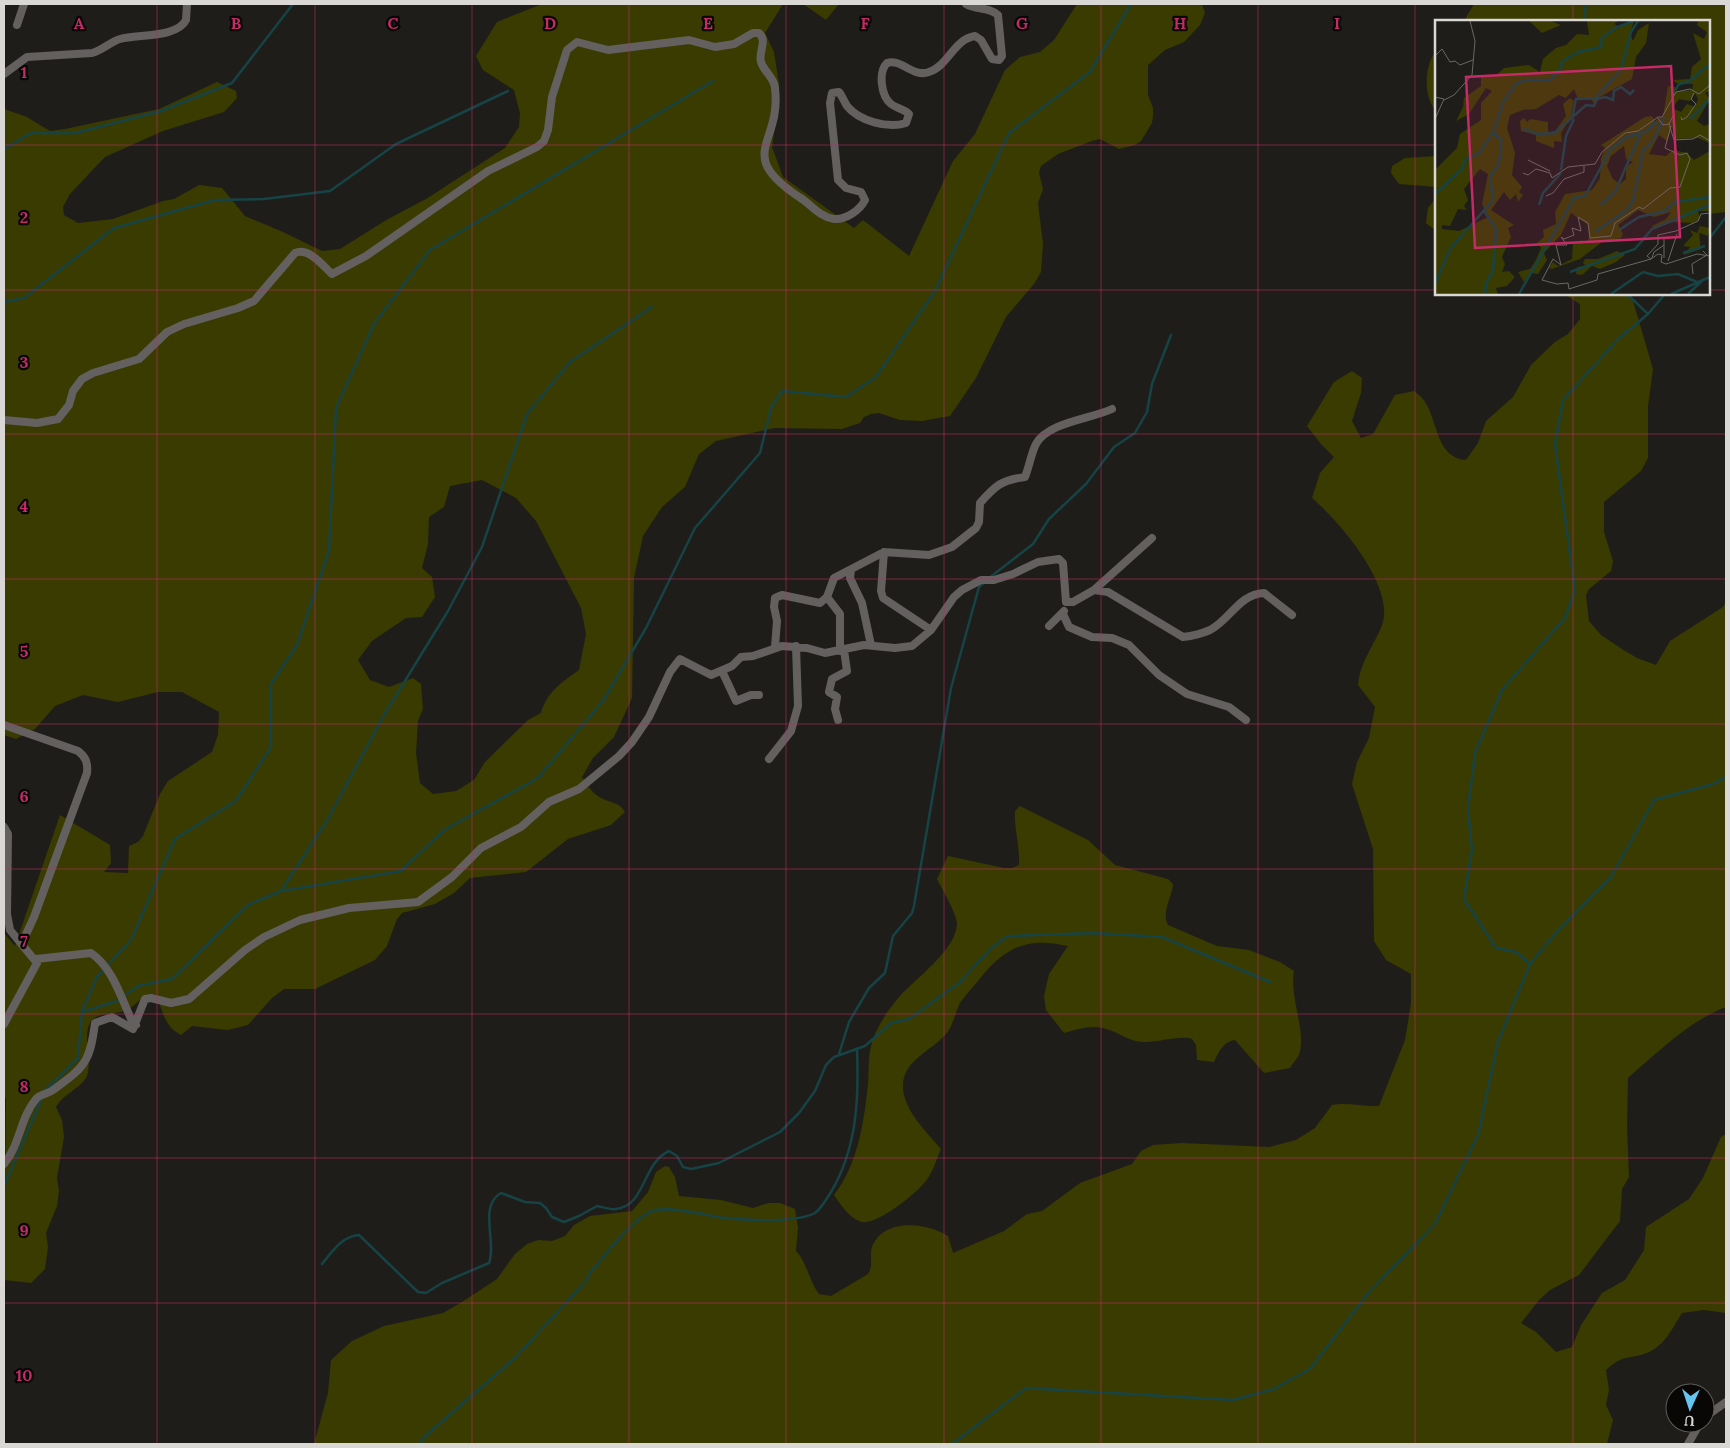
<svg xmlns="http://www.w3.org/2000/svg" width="1730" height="1448" font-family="Lora,serif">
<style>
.green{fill:#3a3b01;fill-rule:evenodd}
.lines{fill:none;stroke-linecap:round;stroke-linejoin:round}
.stream{stroke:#164345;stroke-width:2.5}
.minor{stroke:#63605f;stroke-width:8}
.grid{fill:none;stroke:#c42b67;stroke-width:1;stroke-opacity:0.55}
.inset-river{fill:none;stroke:#164345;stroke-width:2.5}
.inset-road{fill:none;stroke:#696864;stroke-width:1}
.view{fill:#c42b67;fill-opacity:0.15;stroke:#c42b67;stroke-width:2.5}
.inset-edge{fill:none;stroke:#d9d8d5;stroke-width:2.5}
.grid-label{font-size:16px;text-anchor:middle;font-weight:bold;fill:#c42b67;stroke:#080706;stroke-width:4.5;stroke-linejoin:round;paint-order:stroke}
</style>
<rect width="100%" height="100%" fill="#1f1d19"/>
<!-- green -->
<path class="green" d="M542 4H783L765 33 774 52 779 84 778 108 772 147 783 177 854 228 863 220 909 256 953 161 975 134 1005 70 1020 57 1040 52 1054 40 1077 4H1202L1205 13 1200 25 1184 42 1165 50 1148 65V95L1153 108V116L1152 123 1141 141 1135 145 1119 149 1100 139 1092 141 1058 154 1041 166 1039 173 1043 189 1038 203 1043 244 1041 272 1034 284 1006 317 976 378 950 416 922 421 900 420 879 413 871 414 864 417 860 423 842 429 774 428 716 441 699 454 685 487 662 507 643 536 634 578 632 698 614 737 593 758 582 777C587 785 593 794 601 798 611 803 619 802 625 812L611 825 568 839 526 872 470 878 454 893 435 904 402 913 397 919 387 946 375 960 315 989H284L272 998 248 1025 228 1030 192 1026 181 1035C165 1027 162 1011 157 995 144 993 139 1002 130 1008 118 1017 95 1009 89 1025 83 1041 93 1067 86 1078 78 1090 62 1095 56 1107L62 1120 64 1137 57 1178 59 1191 57 1206 46 1233 48 1247 45 1269 31 1283 4 1280 6 1098 4 1097V933L15 946 60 815 110 845 111 863 104 872 128 873 129 846 138 842 143 836 160 794 168 781 212 752 218 735 219 712 182 692H158L118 702 83 695 55 706 35 729 16 739 4 735V109L27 117 50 131 65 129 159 109 217 82 236 91 237 98 224 112 163 131 105 157 70 194 63 207 64 215 78 223 113 219 163 201 174 199 199 185 222 188 245 216 283 232 322 251 340 249 388 219 426 199 505 148 519 127 520 113 514 90 483 70 476 56 497 22ZM482 480 516 498 536 521 565 577 581 608 586 634 579 670C562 682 546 693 541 713L528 720 485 762 474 780 456 791 433 794 420 783 416 753 418 721 423 709 421 684 413 678 389 687 370 680 358 660 372 641 406 618 422 617 435 597 432 577 422 568 428 544 429 517 444 507 450 486Z
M803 4H839L826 20Z
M1474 4H1726V212L1709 214V21H1464Z
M1436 51V111C1423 96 1424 66 1436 51Z
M1436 156V187L1399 184 1391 173 1392 166 1405 158Z
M1436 198V231L1426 223 1428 208Z
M1564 294H1631L1653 369 1648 406V458L1641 471 1604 502V532L1613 561 1611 571 1589 589 1586 595 1589 621 1601 635 1622 649 1637 658 1656 665 1670 641 1723 607 1726 602V1007C1689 1021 1658 1052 1628 1078L1627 1128 1629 1177 1622 1189 1620 1221 1579 1275 1550 1290 1539 1300 1521 1323 1536 1332 1556 1352 1572 1347 1581 1325 1602 1293 1625 1280 1644 1250 1646 1227 1689 1199 1703 1178 1721 1137 1726 1134V1313L1704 1310 1682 1313C1673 1327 1665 1345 1649 1352 1629 1361 1626 1352 1606 1370L1609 1390 1606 1405 1613 1420 1607 1444H314L328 1393 331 1360 352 1341 384 1326 443 1313 462 1302 497 1279 515 1254 527 1244 538 1240 552 1241 565 1236 574 1225 590 1216 632 1211 648 1192 656 1172 665 1166 669 1167 675 1177 679 1196 721 1200 753 1208 768 1203H780L795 1209 798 1228 796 1251C807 1262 809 1281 819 1294L831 1296 868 1274C874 1265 869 1257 872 1247 884 1217 927 1223 948 1236L953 1253 1004 1231 1027 1214 1042 1211 1080 1183 1132 1164 1141 1151 1153 1145 1182 1143 1269 1147 1296 1140 1315 1128 1332 1105C1348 1102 1362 1107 1379 1106L1405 1040 1411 1003V974L1386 960 1374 941 1373 849 1352 784 1357 762 1369 738 1375 707 1358 685C1360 662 1374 646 1382 625 1396 587 1339 521 1312 498L1320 473 1334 457 1321 444 1307 426 1334 382 1352 371 1362 378 1361 393 1352 421 1361 438 1373 434 1395 395 1414 391C1418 394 1423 398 1425 402 1438 421 1436 458 1466 460L1478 443 1486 421 1513 397 1531 365 1555 342 1568 334 1580 319V304Z
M1020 806 1088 840 1115 865 1168 879 1173 884C1172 898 1161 912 1168 925L1217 946 1249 950 1280 962 1294 971C1289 996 1307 1032 1299 1055 1297 1059 1292 1064 1290 1068L1264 1073 1235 1040C1223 1042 1219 1051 1214 1062L1197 1060 1196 1045 1192 1039C1179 1035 1158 1043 1142 1042 1127 1041 1116 1030 1102 1028 1090 1025 1076 1030 1064 1033L1046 1010 1044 996 1049 974 1068 946C1029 937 1007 946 982 976 974 986 967 993 960 1003 955 1013 953 1026 946 1034 932 1051 904 1059 903 1085 902 1109 927 1132 941 1149 937 1158 934 1169 928 1178 920 1191 878 1225 862 1222 850 1219 840 1204 834 1195 858 1164 864 1122 868 1084 869 1072 868 1058 871 1046 875 1029 888 1010 899 997 916 978 956 950 957 924 957 914 942 889 937 879L948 856 1004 868H1012L1019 865C1020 846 1014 829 1015 811Z"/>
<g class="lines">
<!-- stream -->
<path class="stream" d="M1584 21 1586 4
M4 149 31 133H75L161 111 232 83 293 4
M1709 239 1726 217
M1627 294 1648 314
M4 302 24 298 114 228 215 200 264 199 330 191 396 144 508 91
M989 578 1033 544 1049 519 1086 484 1114 447 1135 433 1147 412 1152 384 1171 335
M281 891 328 819 384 715 448 611 482 547 527 414 570 362 652 307
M1530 964 1516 952 1496 948 1464 899 1472 850 1468 809 1475 753 1502 690 1565 618 1575 590 1555 444 1563 400 1617 340 1648 314 1665 294
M82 1011 97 977 131 940 175 839 236 801 271 747V684L297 645 329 551 336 408 374 324 430 250 713 81
M839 1054 849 1022 869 988 885 973 893 936 912 913 914 906 951 688 979 587 985 582
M45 1090 78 1058 82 1012 117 1001 138 986 172 979 248 905 281 891 401 871 444 830 538 778 603 701 646 628 695 528 760 453 771 408 782 391 846 397 876 377 935 291 1009 133 1090 72 1131 4
M4 1186 42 1098
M322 1264C332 1252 342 1236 359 1235L418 1292 426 1293 442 1283 489 1263C497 1242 478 1206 501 1193L525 1202 540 1203 546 1208 552 1217 564 1222 579 1216 597 1206C603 1207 610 1210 616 1209 646 1206 642 1163 669 1151L677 1156 683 1167 691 1169 719 1163 780 1132 799 1113 815 1091 826 1065 834 1057 865 1046 891 1023 909 1019 959 983 991 948 1008 936 1094 933 1162 937 1270 982
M421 1444 423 1438 516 1357 586 1281 589 1274C606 1255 627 1224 650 1212 667 1204 706 1216 725 1218 747 1220 795 1223 815 1213 821 1209 827 1198 831 1192 857 1148 859 1099 857 1050
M952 1444 1026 1388 1233 1400 1274 1389 1310 1369 1370 1291 1435 1224 1478 1135 1498 1042 1530 964 1554 935 1611 877 1654 800 1713 784 1726 777"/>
<!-- minor -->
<path class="minor" d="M17 25 24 4
M4 74 27 57 92 53C103 50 110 42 120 39 138 34 177 38 186 20L187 4
M4 420 37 423 58 419 69 405 73 391 82 379 93 373 139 359 167 332 184 324 238 308 254 301 295 253C309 247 322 265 332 274L366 256 488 171 537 147 544 141 548 130 552 97 567 50 577 42 608 50 689 40 715 47 734 44 753 33H759C768 41 758 52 761 62 764 72 774 77 775 88 782 145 734 153 799 197 811 204 819 217 834 219 846 220 860 210 865 200L861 192 846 188 838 180 830 103 832 93 839 92C842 96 844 101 847 106 859 121 888 129 906 123L909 114C904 109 896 108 891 104 881 96 878 72 887 63 901 58 913 78 929 72 948 66 954 39 975 36L981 40 992 59 999 60 1002 56 998 15C990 7 976 10 966 4
M884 552 881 591 883 598 931 630
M851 570 850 578 862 603 871 645
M1094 590 1152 538
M827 597 840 614V651
M1063 614 1069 627 1092 637 1112 638 1129 645 1159 675 1187 694 1229 707 1246 720
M1049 626 1064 611
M775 647 777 621 774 607 775 598 782 595 820 603 827 597 834 578 884 552 929 555 952 547 976 528 979 522 980 503C995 486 1001 480 1025 477 1029 467 1032 451 1036 444 1048 422 1091 419 1112 409
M722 671 736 701 751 695H759
M838 720 835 709 837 697 829 692 832 679 847 671 844 650
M4 725 78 751C86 757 88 763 87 773L34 917 22 943
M769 759 791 731 798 706 796 646
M4 827 8 834 7 914 10 930 37 963 4 1024
M36 959 91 953C113 968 121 998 132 1021L136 1025
M4 1164C20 1145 20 1118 36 1099 40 1094 48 1094 53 1090 85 1067 90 1062 95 1023L112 1017 133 1029 145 999 151 998 171 1003 189 999 245 950 264 937 300 920 349 908 418 902 452 877 481 848 521 827 549 802 579 789 619 756 632 742 649 717 670 672 680 659 711 675 732 666 741 657 753 656 782 646 807 648 825 653 864 645 895 648 912 646 931 630 954 597 962 590 981 580H994L1013 574 1038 562 1059 559 1063 563 1066 602H1073L1094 590 1108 592 1183 637C1192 636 1201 634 1210 630 1230 620 1239 594 1264 593L1292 615
M1705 1417 1726 1402
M1688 1444 1700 1423"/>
</g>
<!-- grid -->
<path class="grid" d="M157 4V1444M315 4V1444M472 4V1444M629 4V1444M786 4V1444M944 4V1444M1101 4V1444M1258 4V1444M1415 4V1444M1573 4V21M4 145H1436M1709 145H1726M4 290H1436M1709 290H1726M1573 294V1444M4 434H1726M4 579H1726M4 724H1726M4 869H1726M4 1014H1726M4 1158H1726M4 1303H1726"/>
<!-- overview -->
<g transform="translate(1435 20)">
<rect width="275" height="275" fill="#1f1d19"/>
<path d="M87 1H116L126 5 107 13 94 1ZM152 1H183L179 4 183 6 199 1 195 13 198 21 203 10 214 3 211 23 201 37 197 59 163 78 159 84 157 80 143 79 139 69 131 78 124 75 101 89 88 90 75 95 72 108 80 133 77 155 87 167 84 172 88 175 83 182 81 174 75 180 69 172 56 190 79 205 73 208 76 217 67 237 70 244 67 252 74 251 80 257 72 266 61 268 63 274H0V150L22 128 25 114 46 100V83L57 71 51 68 34 94 21 101 28 87 29 78 46 66V56H60L69 48 94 45 105 52 108 39 121 28 131 25 142 14 154 15ZM45 149 53 154 47 184 53 197 24 211 7 209V205L15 206 23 189 32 190 29 186 33 180 29 169ZM263 1H275V71L270 73 275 79 262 101 269 106 275 104V123L263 118 240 119 237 106 232 121 224 115 214 134 231 136 238 130 252 133 259 140 275 131V191H263L265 199 257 203 238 202 218 209 217 206 231 199 236 192 219 197 203 190 183 205 188 214 186 218 167 222 145 239 117 249 114 248 118 242 123 246 137 239 138 223 147 220 151 223 154 218 153 205 136 193 126 215 109 233 112 240 103 254 97 253 89 262 83 252 95 249 101 240 106 228 102 223 109 217 108 210 121 204 120 192 130 174 157 170 165 158 166 139 170 128 166 125 210 97 217 96 220 101 228 96 233 66 240 67V72L257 70 258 64 241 63 238 60 255 59 257 47 266 39 258 13 269 19 272 12 262 5ZM260 73 263 79 260 87 252 84 246 92 237 88 244 79 255 81ZM189 126 191 139 198 142 191 147V159L185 164 178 159 172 146 176 136ZM135 78 139 81 135 99 126 113 127 122 119 121V128L101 121V115L86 111 85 101 89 98 92 102 95 99 113 102V112L120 111 131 96 128 84ZM265 206 275 208 273 216 264 213 266 229 249 235 255 227 248 226 258 215 255 210 262 213ZM182 231 190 235 181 242 165 249 157 246 147 255 141 254 142 247 151 246 148 243 150 239H163Z" fill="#3a3b01" fill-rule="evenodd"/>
<path class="inset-river" d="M240 71 244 64 253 62 275 44M137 98 141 79 160 78 186 50 196 12 203 1M255 99 275 79M89 109 102 114 120 113 151 85 159 86 162 79 170 77 178 80 179 71 186 67 195 74 199 70M126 150 131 116 139 99M0 174 27 149 30 140 44 133 58 113 68 82 81 64 90 60H115L123 53 128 41 143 32 166 27 167 18 180 8 198 1M104 185 108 173 126 153M166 185 180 172 205 115M49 191 61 209 58 251 51 263 50 274M184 210 204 197 230 191 240 182 275 177M160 212 192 190 198 181 208 131 219 119 229 98M248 233 270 226M135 252 200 229 217 209 275 185M0 264 15 229 58 180 55 157 63 145 66 131V120L59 113M84 274 139 178 150 176 176 129 192 117 210 112 223 101M176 274 208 252 223 256 243 254 262 262M236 274 275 257M253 274 269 259"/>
<path class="inset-road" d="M0 36 7 29 15 42 20 41 25 45 38 40M0 77 9 79 0 99M9 80 19 75 37 55 40 21 35 1M238 96 234 104 239 120 258 119 265 115 275 121M222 97 228 105 234 104M246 97 247 100 252 97 261 84 256 79 259 73M236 106 230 128 245 135 252 133 255 139 245 167 235 168 208 189 204 187 180 203 176 216 155 218 153 203 143 197 146 211 137 208 139 215 129 219 126 217 132 225H121L126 245 118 239 107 260 122 264 133 263 134 269 162 260 163 254 216 239 223 234 227 235 226 242 231 244 262 234 275 236M93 140 115 151M88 153 93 155 101 149 115 153 117 158 133 147 160 144 167 132 190 113 203 111 223 97H227L241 72 255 69 264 74 275 65M111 176 118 173 129 159 149 152V146M217 238 219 232 229 225M229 238V219M216 239 212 236 223 224V215L241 211 263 201 266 194 275 193M233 241 242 214M258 254 257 244 272 235 268 231"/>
<path class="view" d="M236 46 245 217 40 228 31 57Z"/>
<rect width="275" height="275" class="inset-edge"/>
</g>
<g class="grid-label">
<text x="79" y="29">A</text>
<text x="236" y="29">B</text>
<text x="393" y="29">C</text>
<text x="550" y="29">D</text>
<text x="708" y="29">E</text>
<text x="865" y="29">F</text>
<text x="1022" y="29">G</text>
<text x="1180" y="29">H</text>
<text x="1337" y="29">I</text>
<text x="24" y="78">1</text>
<text x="24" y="223">2</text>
<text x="24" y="368">3</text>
<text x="24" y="512">4</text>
<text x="24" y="657">5</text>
<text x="24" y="802">6</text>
<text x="24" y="947">7</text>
<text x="24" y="1092">8</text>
<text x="24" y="1236">9</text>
<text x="24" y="1381">10</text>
</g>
<!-- border -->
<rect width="1730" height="1448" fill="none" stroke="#d9d8d5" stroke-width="10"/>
<!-- north arrow -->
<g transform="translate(1690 1408) rotate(183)"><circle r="24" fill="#080706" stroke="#5c5b59"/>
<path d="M0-4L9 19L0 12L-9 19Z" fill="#65c5ee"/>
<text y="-8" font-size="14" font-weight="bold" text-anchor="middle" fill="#d9d8d5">U</text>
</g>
</svg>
